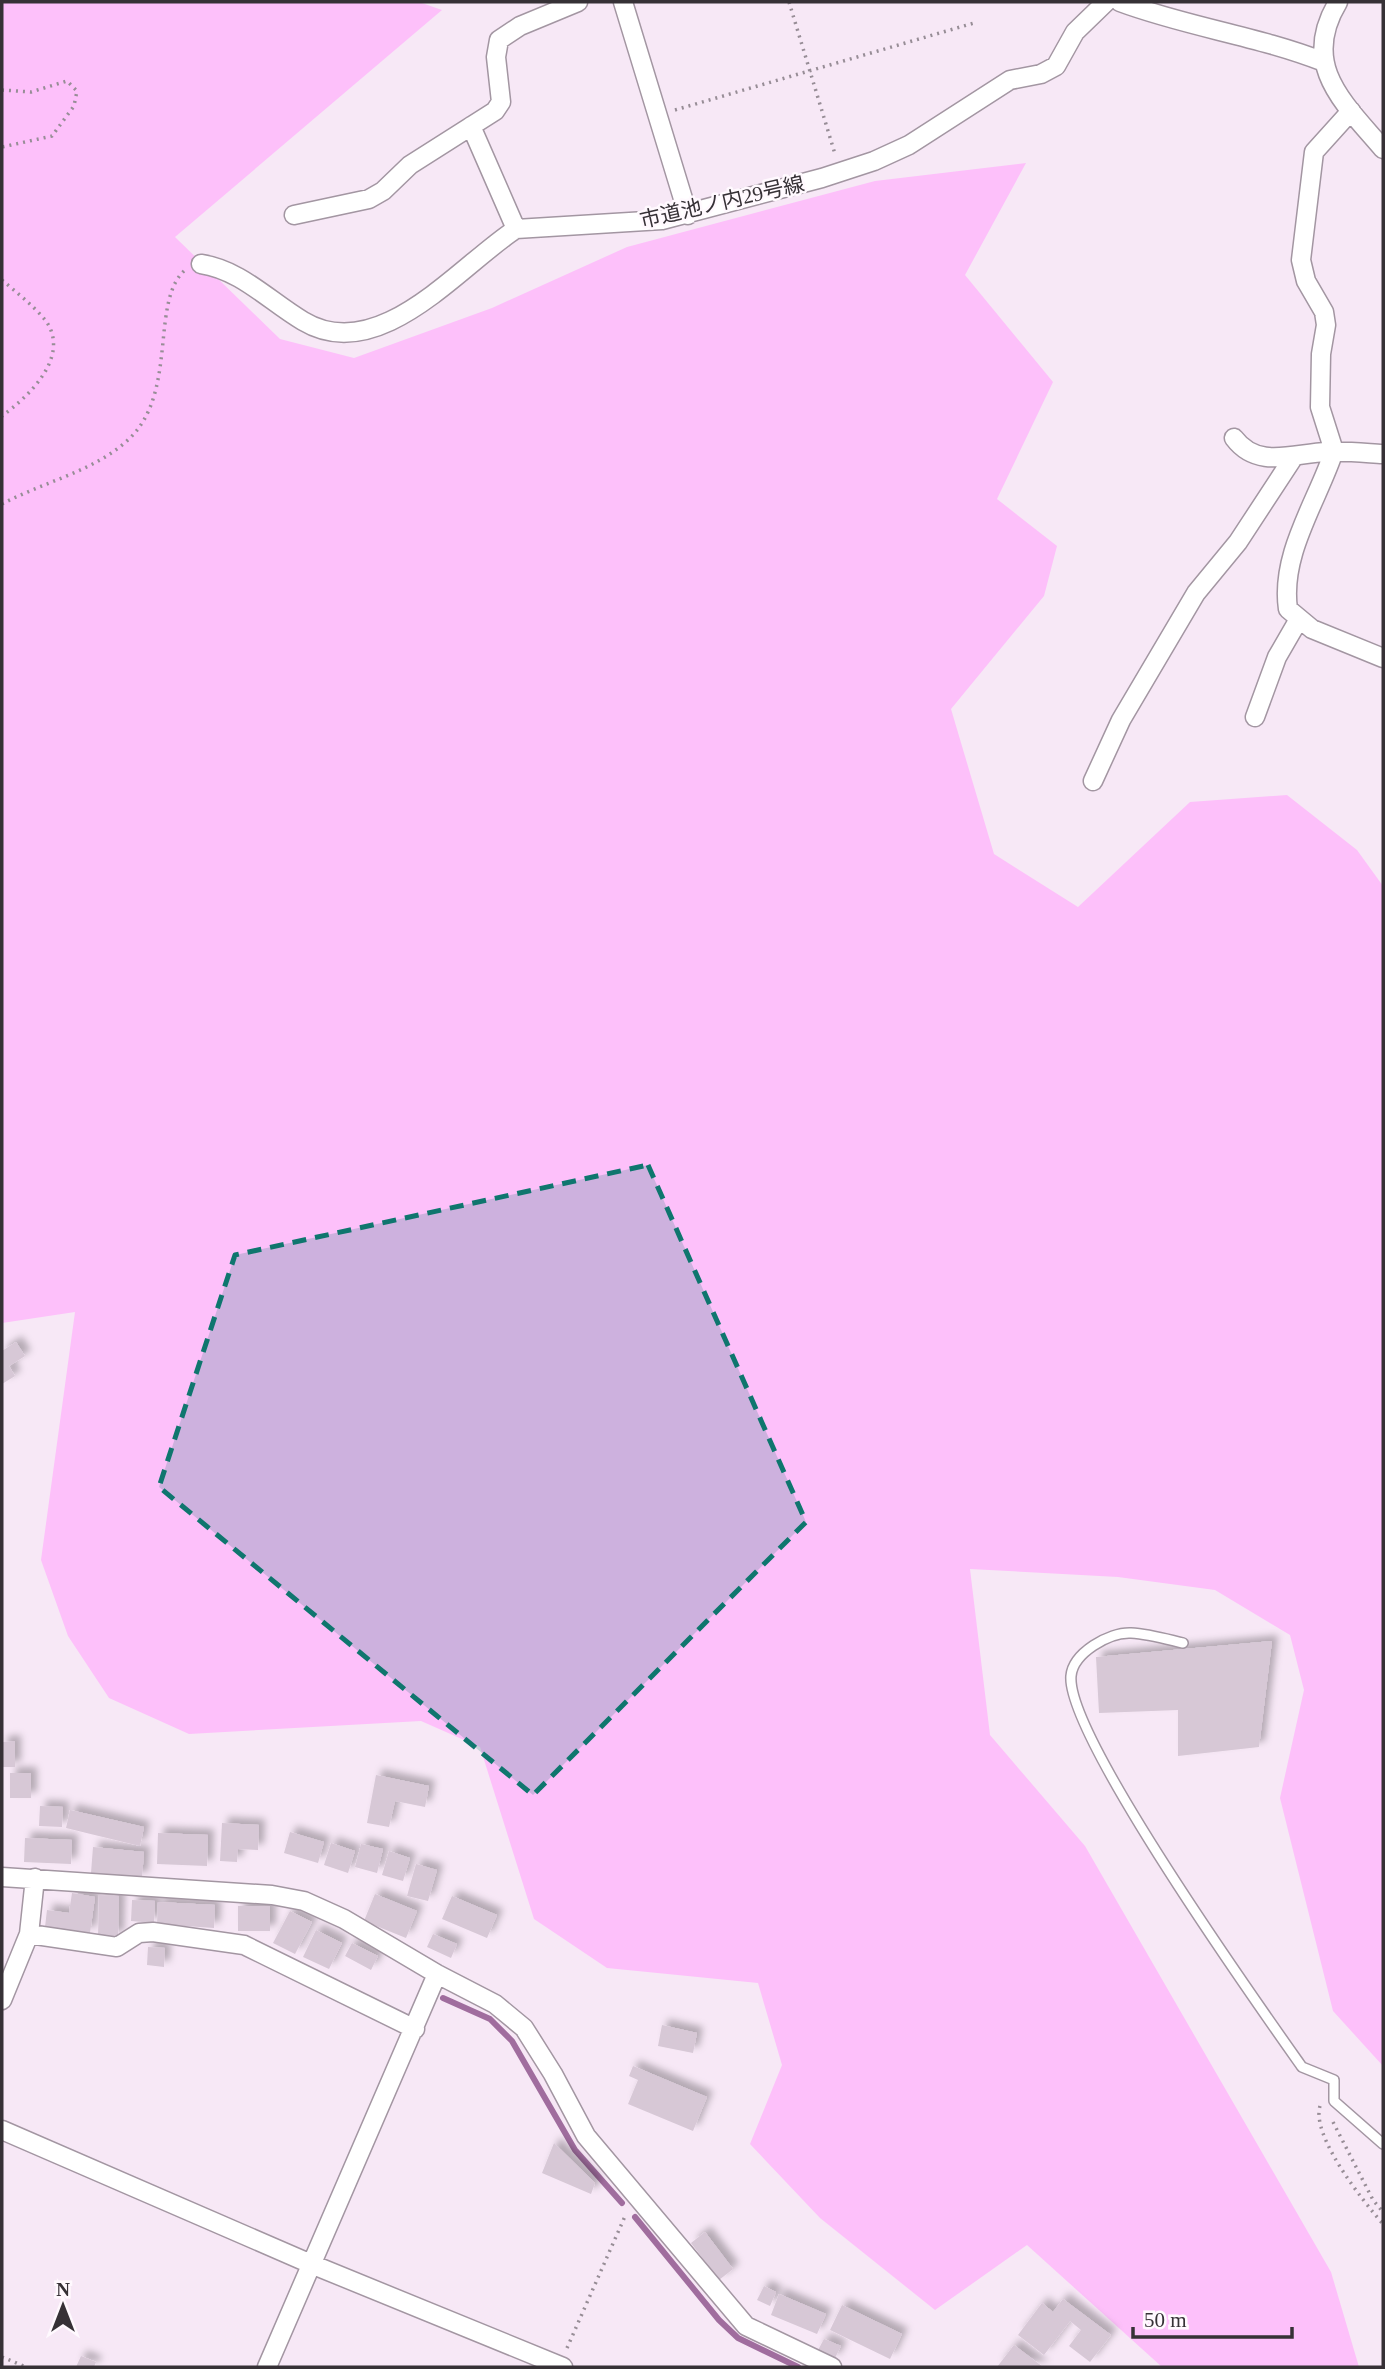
<svg xmlns="http://www.w3.org/2000/svg" width="1385" height="2369" font-family="'Times New Roman','Noto Sans JP',serif">
<style>
.green{fill:#fdc0fa}
.lines{fill:none;stroke-linecap:round;stroke-linejoin:round}
.stream{stroke:#a06d9e;stroke-width:6}
.building{fill:#d7c8d6;filter:url(#shadow)}
.service-casing{stroke:#a396a2;stroke-width:12}
.minor-casing{stroke:#a396a2;stroke-width:21}
.path{stroke:#978d96;stroke-width:3.5;stroke-dasharray:2 5;stroke-linecap:butt}
.service{stroke:#fff;stroke-width:9}
.minor{stroke:#fff;stroke-width:18}
.marked{fill:#0f766e;fill-opacity:0.2;stroke:#0f766e;stroke-width:5;stroke-dasharray:14 9;stroke-linejoin:round}
.labels{text-anchor:middle;stroke-width:5;stroke-linejoin:round;paint-order:stroke}
.street-label{font-size:21px;fill:#363136;stroke:#fff9fe}
</style>
<defs>
<filter id="shadow"><feDropShadow dx="6" dy="-6" stdDeviation="3.5" flood-color="#0004"/></filter>
</defs>
<rect width="100%" height="100%" fill="#f7e8f6"/>
<!-- green -->
<path class="green" d="M2 2H419L442 10 175 237 280 339 354 358 492 308 627 247 875 181 1026 163 965 275 1053 382 997 499 1057 546 1044 596 951 709 994 854 1078 907 1190 802 1287 795 1357 850 1383 886V2066L1333 2011 1280 1798 1304 1690 1290 1635 1215 1590 1118 1577 970 1569 990 1735 1085 1846 1331 2272 1359 2367H1162L1027 2245 935 2310 820 2218 750 2144 782 2065 758 1983 607 1968 534 1919 480 1747 421 1721 189 1734 109 1698 68 1636 41 1560 75 1312 2 1323Z"/>
<g class="lines">
<!-- stream -->
<path class="stream" d="M443 1998 490 2019 512 2041 575 2150 622 2203
M635 2217 719 2320 738 2338 798 2367"/>
</g>
<!-- building -->
<path class="building" d="M16 1342 25 1356 9 1366 15 1376 2 1384V1351Z
M1272 1641 1259 1747 1178 1756V1710L1099 1713 1096 1657Z
M15 1741V1767H2V1742Z
M10 1773H31V1798H10Z
M376 1775 429 1786 425 1807 395 1801 389 1827 367 1823Z
M40 1806 63 1807 62 1827 39 1826Z
M70 1810 144 1827 140 1846 66 1828Z
M222 1823 259 1825 258 1850 238 1849 237 1862 220 1861Z
M290 1832 324 1842 318 1863 284 1853Z
M158 1833 208 1835 207 1866 157 1864Z
M25 1838 72 1840 71 1864 24 1862Z
M331 1843 355 1851 348 1873 324 1865Z
M361 1844 383 1849 377 1873 355 1867Z
M93 1847 144 1852 142 1878 91 1873Z
M389 1851 410 1858 403 1881 382 1875Z
M416 1864 437 1870 428 1901 407 1896Z
M72 1893 95 1897 90 1933 45 1927 47 1910 69 1913Z
M375 1894 417 1911 406 1938 364 1921Z
M99 1895 119 1896 118 1937H98Z
M452 1896 497 1915 487 1938 442 1919Z
M132 1900 155 1901 154 1923 131 1921Z
M158 1902 215 1905 214 1928 157 1924Z
M238 1906H270V1931H238Z
M290 1911 312 1922 295 1954 273 1943Z
M316 1930 342 1943 329 1969 303 1957Z
M433 1934 457 1944 451 1958 427 1947Z
M352 1943 378 1956 371 1970 345 1956Z
M148 1947 165 1948 164 1967 147 1965Z
M662 2025 697 2033 693 2053 658 2046Z
M633 2066 707 2097 693 2131 628 2104 638 2080 629 2076Z
M554 2143 595 2183 591 2194 542 2173Z
M705 2232 733 2269 719 2280 691 2243Z
M764 2286 776 2292 770 2306 757 2300Z
M779 2294 826 2314 817 2334 771 2315Z
M1063 2299 1111 2335 1090 2362 1069 2346 1081 2330 1070 2321 1044 2355 1018 2335 1042 2303 1053 2312Z
M842 2305 902 2334 890 2359 830 2330Z
M824 2339 841 2346 834 2360 817 2352Z
M1014 2345 1043 2367H997Z
M81 2356 96 2362 94 2367H76Z"/>
<g class="lines">
<!-- service casing -->
<g class="service-casing">
<path id="service" d="M1183 1643C1166 1639 1149 1634 1131 1633 1109 1632 1073 1653 1071 1676 1066 1735 1259 2006 1302 2067L1334 2080V2101L1383 2144"/>
</g>
<!-- minor casing -->
<g class="minor-casing">
<path id="minor" d="M623 2 688 215
M1120 2C1187 27 1258 36 1324 62
M1338 2C1300 65 1343 102 1383 149
M1351 111 1314 152 1301 260 1306 281 1324 312 1326 325 1321 354 1320 407 1334 451C1317 502 1280 554 1288 609L1312 629 1383 658
M471 126 516 229
M294 215 369 199 383 191 410 165 495 111 501 102 496 57 499 40 520 26 578 2
M201 264C241 270 269 301 303 321 379 367 460 265 516 229L662 220 822 178 874 161 909 145 1010 80 1041 74 1056 66 1075 32 1106 2
M1234 438C1258 470 1294 453 1327 452 1346 451 1365 453 1383 454
M1255 717 1277 657 1299 619
M1093 781 1121 720 1196 593 1238 542 1293 458
M2 1877 272 1895 304 1901 344 1919 437 1974 495 2004 524 2028 553 2074 586 2136 746 2326 832 2367
M29 1934 117 1947 139 1933 153 1932 244 1945 415 2029
M2 2000 29 1934 35 1878
M2 2130 311 2264 563 2367
M267 2367 437 1974"/>
</g>
<!-- path -->
<path class="path" d="M789 2 835 154
M2 90 31 92 67 81 77 91 74 106 52 136 2 147
M675 110 974 23
M2 280C16 292 34 306 46 321 71 357 28 397 2 416
M2 504C43 482 96 471 130 438 178 391 150 301 185 270
M1320 2106C1311 2136 1363 2201 1383 2224
M1333 2122 1373 2200 1383 2212
M567 2348 626 2214
M2 2357 26 2367"/>
<!-- service -->
<use href="#service" class="service"/>
<!-- minor -->
<use href="#minor" class="minor"/>
</g>
<!-- marked area -->
<path class="marked" d="M648 1165 806 1522 533 1795 159 1487 235 1255Z"/>
<g class="labels">
<!-- street labels -->
<g class="street-label">
<text transform="translate(722 202) rotate(-13)" y="7">市道池ノ内29号線</text>
</g>
</g>
<!-- border -->
<rect width="1385" height="2369" fill="none" stroke="#363136" stroke-width="7"/>
<!-- north arrow -->
<g transform="translate(63 2306)" stroke="#fff9fe" stroke-width="5" paint-order="stroke">
<path d="M0-5L12 26L0 18L-12 26Z" fill="#363136"/>
<text y="-10" font-size="19" font-weight="bold" text-anchor="middle" fill="#363136">N</text>
</g>
<!-- scale -->
<path d="M1133 2327v10h159v-10" fill="none" stroke="#363136" stroke-width="3.5"/>
<text x="1144" y="2327" font-size="21" fill="#363136" stroke="#fff9fe" stroke-width="5" paint-order="stroke">50 m</text>
</svg>
